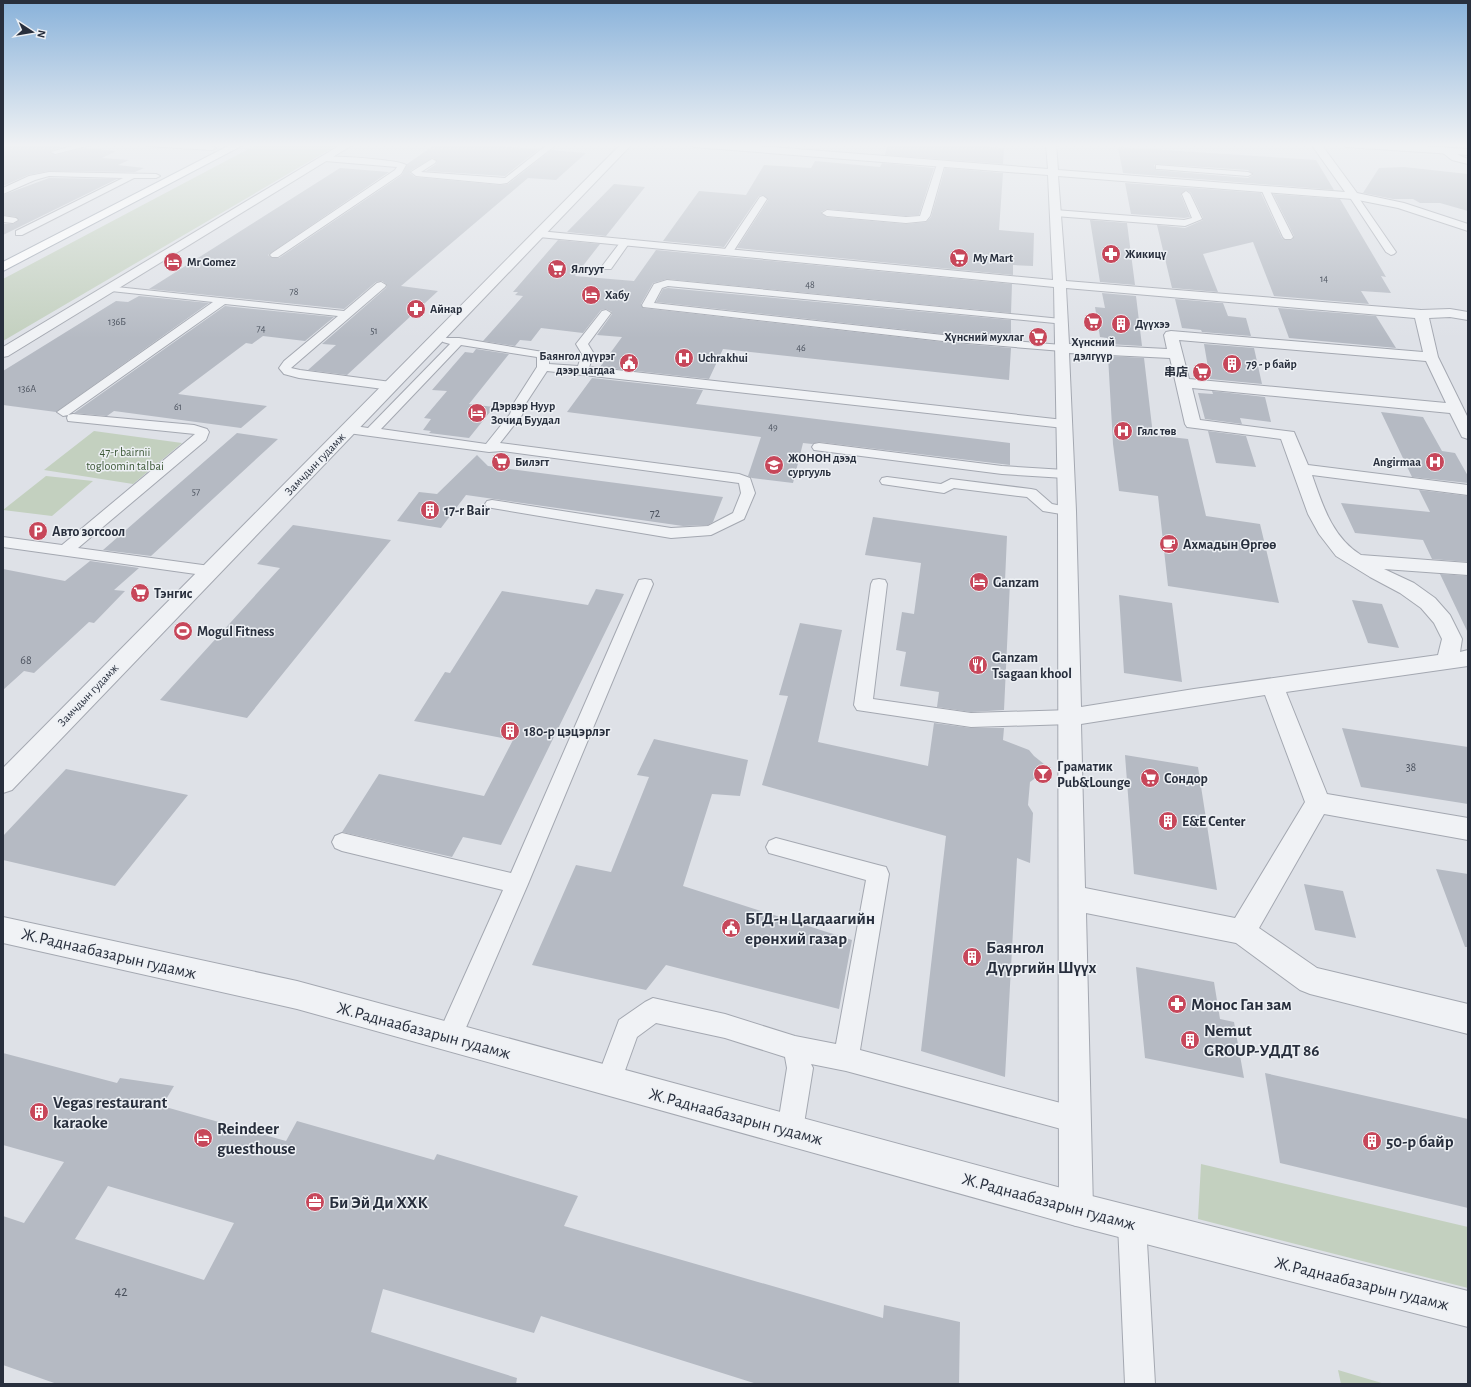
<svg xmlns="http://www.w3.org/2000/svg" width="1471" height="1387" font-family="'Alegreya Sans','Noto Sans SC',sans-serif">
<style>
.green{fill:#c3d0bf}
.building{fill:#b5bac3;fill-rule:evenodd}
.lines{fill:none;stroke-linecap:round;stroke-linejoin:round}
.service-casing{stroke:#a4a8b1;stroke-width:2}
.minor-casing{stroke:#a4a8b1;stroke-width:2}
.tertiary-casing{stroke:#a4a8b1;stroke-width:2}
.primary-casing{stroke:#9ea6b2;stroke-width:2}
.service{fill:#f0f2f5;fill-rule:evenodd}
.minor{fill:#f0f2f5;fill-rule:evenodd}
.tertiary{fill:#f0f2f5;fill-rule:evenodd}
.primary{fill:#fff;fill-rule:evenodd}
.labels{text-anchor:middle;stroke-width:3;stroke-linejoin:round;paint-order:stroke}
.far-number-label{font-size:10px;fill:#4b525e}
.far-poi-label{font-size:12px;font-weight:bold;fill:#282f3d;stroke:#edf0f4;text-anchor:start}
.far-park-label{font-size:12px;fill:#3c5836;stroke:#edf0f4}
.far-street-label{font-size:12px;fill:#282f3d;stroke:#edf0f4}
.number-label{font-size:12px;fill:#4b525e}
.poi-label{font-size:14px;font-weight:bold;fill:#282f3d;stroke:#edf0f4;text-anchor:start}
.near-number-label{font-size:14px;fill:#4b525e}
.near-poi-label{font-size:17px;font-weight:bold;fill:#282f3d;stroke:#edf0f4;text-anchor:start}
.near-street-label{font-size:17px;fill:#282f3d;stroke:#edf0f4}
</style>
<rect width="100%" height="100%" fill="#dee1e7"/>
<!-- green -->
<path class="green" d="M258 144H339L3 341V279Z
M94 431 182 443 133 484 44 470Z
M46 476 93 481 52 516 3 510Z
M1201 1164 1468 1227V1288L1198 1219Z
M1338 1370 1385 1384H1341Z"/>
<!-- building -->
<path class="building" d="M3 144 63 147 50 151 55 155 83 148 116 151 102 158 129 160 118 165 144 168 135 172 49 171 28 175 3 186Z
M436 144H469L539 149 505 176 426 171 436 164 437 161 433 158 410 171V173L415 177 500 185 508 184 551 150 586 153 556 180 528 178 401 286 438 291 347 375 308 370 336 345 322 344 386 288 387 285 382 281 376 282 344 309 149 289 340 168 389 172 268 255 272 258H279L402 175 407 164Z
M888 144H977V146L1004 148 1003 164 885 155Z
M1118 147 1316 160 1334 190 1123 173ZM1156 164 1248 170 1253 175 1248 178 1156 170 1154 165Z
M815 161 880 167 882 163 934 168 919 215 906 216 827 209 821 212 827 217 906 224 926 222 931 217 945 168 1003 173 999 230 1034 233 1033 266 1013 265V275L737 248 768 200 763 195 759 196 724 247 663 241 699 191 746 195 764 165 811 168Z
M1404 167 1468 174V211L1440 203H1420L1413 199H1393L1363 193 1379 168Z
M49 178 117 179 3 235V224H13L19 220 16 217 3 215V195Z
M1125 183 1261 193 1282 238 1285 240H1292L1294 236 1273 194 1340 199 1386 277 1381 276 1391 293 1361 291 1369 304 1274 296 1253 242 1203 254 1218 292 1172 288 1157 225 1185 228 1203 220V218L1191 193 1186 190 1181 195 1190 217 1184 218 1131 214Z
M614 184 645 187 606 236 567 232Z
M1090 220 1127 223 1135 285 1100 282Z
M558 240 600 244 575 276 634 281 656 250 1012 284 1011 313 667 279 653 283 641 304 643 308 943 342 1011 348 1009 380 723 349 709 379 600 367 622 337 597 335 612 314V312L606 309 601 310 583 333 541 328 531 341 520 340 515 346 483 341 523 296 515 295 518 292H513Z
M668 288 1011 320V339L943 334 656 302 663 289Z
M1102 293 1136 296 1142 346 1108 344 1107 338 1100 337 1095 307 1105 308Z
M139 296 209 303 56 412 3 405V371L116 301 128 302Z
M1175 299 1223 303 1228 316 1246 318 1251 336 1202 332 1201 330 1182 328Z
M225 306 334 317 305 341 263 336 252 344 246 343 178 394 267 406 241 428 114 411 107 416 74 413Z
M1278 308 1376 316 1396 348 1289 338Z
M1204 344 1254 348 1262 384 1210 379Z
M476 349 509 354 469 404 494 407 469 438 429 433 431 431 423 430 431 419 424 418 447 391 432 390 465 352 473 353Z
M1108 356 1144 358 1153 435 1188 439 1206 516 1260 524 1279 603 1168 586 1158 496 1119 491 1113 444Z
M592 378 703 390 696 404 1010 443V465L819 442 812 444 803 443 793 483 752 478 748 476 761 437 567 412Z
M1212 391 1265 397 1271 422 1240 418 1242 424 1205 419 1198 393 1213 394Z
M1381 412 1423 417 1442 451 1455 453 1468 476V483L1412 477Z
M1208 431 1246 436 1256 467 1216 463Z
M237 433 278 439 151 556 103 550Z
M477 455 488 466 723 497 713 522 708 525 683 526 466 495 441 528 397 521 419 492 437 494Z
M1419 490 1468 496V562L1432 559 1423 540 1355 533 1341 503 1430 512Z
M873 517 1007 536 1005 581 1010 582 1004 710 971 712 937 707 939 692 900 686 906 652 896 650 902 612 914 614 921 563 865 555Z
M293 525 391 540 247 718 160 700 280 568 257 564Z
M90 561 139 568 114 590 125 591 94 623 89 622 34 673 24 671 3 690V569L65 581Z
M1440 574 1468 576V633Z
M596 589 624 594 501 845 463 837 452 857 342 832 379 774 484 796 513 740 414 721 445 672 450 673 502 591 588 605Z
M1119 595 1172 603 1182 682 1124 673Z
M1352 600 1382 604 1399 648 1368 643Z
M800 623 842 630 818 742 928 766 934 723 971 728H1004L1003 740 1029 750 1034 756 1049 768 1030 782 1028 805 1033 813 1030 863 1017 858 1005 1077 921 1051 946 836 762 785 788 696 779 695Z
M1342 728 1468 747V804L1361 787Z
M654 739 748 760 740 796 712 794 683 886 852 940 839 1009 666 965 646 990 532 965 576 865 611 872 649 777 637 775Z
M1125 755 1198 767 1217 890 1134 874Z
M66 769 188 795 115 886 3 860V836Z
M1436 869 1468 874V947H1465Z
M1304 884 1343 891 1356 938 1315 930Z
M1136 967 1214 982 1220 1019 1234 1022 1244 1078 1145 1058Z
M3 1053 117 1083 120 1078 174 1086 162 1106 286 1141 297 1121 434 1160 437 1154 578 1196 564 1226 883 1318 884 1305 960 1322 959 1384H757L541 1316 534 1333 383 1289 371 1332 517 1378 516 1384H57L3 1365V1216L24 1223 64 1162 3 1145ZM108 1186 234 1223 204 1280 75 1239Z
M1265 1073 1468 1119V1208L1280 1163Z"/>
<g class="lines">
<!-- service casing -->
<g class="service-casing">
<path id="service" d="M79 144H95L55 154 51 152Z
M143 144C156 144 209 142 216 148L212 150 147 146Z
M548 144H557L507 183 500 184 416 176 411 172 432 159 436 161 435 163 421 172 505 178Z
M1443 149C1449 148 1461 157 1468 159V164L1452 160 1443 153Z
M322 157C331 155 401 160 406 165L401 174 278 257H272L270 255 272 253 395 170 397 167 325 161H322Z
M938 161 945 163 930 216 926 221 906 223 827 216 822 213 827 210 906 217 920 216Z
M1156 165 1248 172 1252 174 1248 176 1159 169H1156Z
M49 172 156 174 160 176 156 178H134L22 235H16V231L123 178 49 176 35 180 3 194V188L29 176Z
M1265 186 1269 189 1293 237 1291 239H1285L1283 237 1261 189Z
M1186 191 1190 194 1202 219 1185 226 1055 216 1050 213 1055 210 1184 220 1192 218 1182 194Z
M1353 193 1356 194 1396 252 1394 254 1391 255 1386 252 1349 196Z
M763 196 767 199 733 252 728 255 725 254 723 252 760 197Z
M3 216 16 218 18 220 13 223 3 222Z
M625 239 630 242 611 269H603L602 267 603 265 622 240Z
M667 280 1061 319 1067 322 1065 324 668 286 662 288 654 303 943 335 1062 345 1068 348 1062 351 943 341 643 307 642 305 654 284Z
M381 282 386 285 385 287 291 368 300 370 391 382 395 383 397 386 395 389 391 390 299 378 284 374 279 368 284 361 338 316 225 304 68 415 63 416 57 412 213 302 111 291 107 290 106 288 107 286 344 311 377 283Z
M606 310 611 313 588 344 594 354 589 367 1064 420 1070 424 1064 428 547 371 526 403 522 415 500 443 739 474 750 478 755 493 744 519 711 535 671 538 492 508 487 507 485 504 487 501 492 500 671 528 708 526 733 513 741 493 739 483 502 451 489 452 348 433 341 429 348 425 368 428 450 344 443 342 441 340 443 338H459L543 352 549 355V364L578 366 582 354 576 344 602 311ZM461 345 537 357V367L514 403 510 414 486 444 381 429Z
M73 414 194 425 207 429 209 432 206 440 78 548 210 566 216 567 218 571 216 575 210 576 3 547V537L62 545 195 434 68 421 67 418 68 415Z
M819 443 1002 466 1065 470 1070 471 1072 474 1070 477 1065 478 1002 474 814 450 812 447 814 444Z
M887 477 941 484 951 479 1031 489 1036 490 1052 504 1072 508 1074 511 1072 514 1067 515 1043 511 1027 497 954 488 944 493 882 484 880 481 882 478Z
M645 579 651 580 653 584 528 884 458 1046 449 1049 440 1046 437 1037 503 890 342 851 335 848 332 842 335 836 342 833 511 873 637 584 639 580Z
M879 579 885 580 887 584 873 699 971 713 1071 710 1078 712 1080 717 1078 722 1071 724 971 727 857 710 854 705 871 584 873 580Z
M776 838 878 865 886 867 889 874 860 1050 1076 1107 1085 1111 1089 1120 1085 1129 1076 1133 846 1071 811 1064 813 1068 803 1130 799 1139 790 1143 781 1139 777 1130 787 1068 785 1057 725 1038 656 1023 637 1037 618 1090 609 1094 600 1090 596 1081 619 1020 645 1002 653 998 725 1014 795 1036 836 1044 866 880 769 853 766 847 769 841Z
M1132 1210 1142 1214 1146 1224 1155 1384H1125L1118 1224 1122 1214Z"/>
</g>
<!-- minor casing -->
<g class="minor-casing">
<path id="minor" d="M689 144H733L1048 169 1046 144H1056L1058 170 1345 192 1311 144H1321L1357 193 1404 203 1468 224V231L1398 208 1353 199 1058 176 1066 281 1421 310 1450 309 1468 312V320L1450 317 1429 318 1438 357 1468 418V439L1462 437 1450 413 1192 388 1200 420 1294 432 1308 465 1468 485V495L1312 475C1323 506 1332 537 1361 555L1468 563V575L1384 569 1414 583 1435 598 1450 615 1462 639 1460 652 1468 650V666L1286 692 1327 794 1468 818V840L1324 814 1259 928 1317 968 1468 1004V1034L1310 994 1300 990 1236 943 1086 913 1093 1209 1088 1221 1076 1226 1064 1221 1059 1209 1058 511 1054 287 539 237 533 234 539 231 1053 280 1048 175 694 147ZM1066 288 1415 318 1423 352 1171 331 1166 332 1164 335 1167 349 1069 344ZM1179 340 1426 361 1446 403 1189 379ZM1069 353 1170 358 1185 424 1187 427 1281 439 1308 514 1319 534 1336 556 1370 577 1400 593 1421 608 1434 623 1442 639 1438 655 1194 689 1081 707 1076 511ZM1265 695 1305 802 1235 918 1085 888 1081 724Z"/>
</g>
<!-- tertiary casing -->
<g class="tertiary-casing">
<path id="tertiary" d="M342 144H354L8 356 3 357V347Z
M621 144H632L12 790 3 793V768Z
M1341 144H1393L1468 149V155L1346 147Z
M3 917 297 981 1076 1192 1468 1291V1327L1076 1226 297 1009 3 943Z"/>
</g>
<!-- primary casing -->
<g class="primary-casing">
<path id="primary" d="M232 144H245L3 271V262Z"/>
</g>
<!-- service -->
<use href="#service" class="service"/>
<!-- minor -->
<use href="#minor" class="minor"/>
<!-- tertiary -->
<use href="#tertiary" class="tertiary"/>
<!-- primary -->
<use href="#primary" class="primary"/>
</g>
<!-- sky -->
<linearGradient id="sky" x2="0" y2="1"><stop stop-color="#89b2da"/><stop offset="0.43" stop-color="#f0f2f4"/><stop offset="1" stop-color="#f0f2f4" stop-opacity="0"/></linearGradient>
<rect width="1471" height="338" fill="url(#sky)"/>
<!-- icons -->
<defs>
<g id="pharmacy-disc" transform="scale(1)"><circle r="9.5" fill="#c7475a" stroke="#edf0f4"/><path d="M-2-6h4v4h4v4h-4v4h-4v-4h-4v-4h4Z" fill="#fff"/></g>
<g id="supermarket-disc" transform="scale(1)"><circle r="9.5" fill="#c7475a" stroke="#edf0f4"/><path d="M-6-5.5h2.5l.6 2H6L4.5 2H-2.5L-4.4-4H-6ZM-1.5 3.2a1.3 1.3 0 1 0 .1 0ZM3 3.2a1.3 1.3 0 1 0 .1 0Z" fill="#fff"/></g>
<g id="hotel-disc" transform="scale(1)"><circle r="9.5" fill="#c7475a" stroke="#edf0f4"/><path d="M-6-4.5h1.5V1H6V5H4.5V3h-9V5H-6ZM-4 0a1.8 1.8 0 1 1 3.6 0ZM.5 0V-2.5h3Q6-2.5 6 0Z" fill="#fff"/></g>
<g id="building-disc" transform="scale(1)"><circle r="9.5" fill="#c7475a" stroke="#edf0f4"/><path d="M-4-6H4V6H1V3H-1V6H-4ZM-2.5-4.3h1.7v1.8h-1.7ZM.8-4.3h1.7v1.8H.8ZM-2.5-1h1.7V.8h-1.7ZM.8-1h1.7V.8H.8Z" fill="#fff"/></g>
<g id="hospital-disc" transform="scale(1)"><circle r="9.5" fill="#c7475a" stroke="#edf0f4"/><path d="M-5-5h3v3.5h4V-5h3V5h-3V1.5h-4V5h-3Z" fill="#fff"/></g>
<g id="civic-disc" transform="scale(1)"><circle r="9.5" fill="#c7475a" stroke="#edf0f4"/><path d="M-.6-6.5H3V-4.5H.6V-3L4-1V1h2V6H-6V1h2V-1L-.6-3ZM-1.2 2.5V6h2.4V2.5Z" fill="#fff"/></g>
<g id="university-disc" transform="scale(1)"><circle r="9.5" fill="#c7475a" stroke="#edf0f4"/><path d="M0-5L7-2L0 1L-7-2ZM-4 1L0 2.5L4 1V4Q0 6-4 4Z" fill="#fff"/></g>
<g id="parking-disc" transform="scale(1)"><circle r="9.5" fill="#c7475a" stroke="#edf0f4"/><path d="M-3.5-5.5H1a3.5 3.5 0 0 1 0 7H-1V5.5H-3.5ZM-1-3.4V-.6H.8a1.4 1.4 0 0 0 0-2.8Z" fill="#fff"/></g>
<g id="cafe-disc" transform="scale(1)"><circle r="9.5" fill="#c7475a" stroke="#edf0f4"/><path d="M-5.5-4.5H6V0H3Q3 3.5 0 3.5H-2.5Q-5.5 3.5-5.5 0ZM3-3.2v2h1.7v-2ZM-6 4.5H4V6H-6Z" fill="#fff"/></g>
<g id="stadium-disc" transform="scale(1)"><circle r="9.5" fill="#c7475a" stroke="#edf0f4"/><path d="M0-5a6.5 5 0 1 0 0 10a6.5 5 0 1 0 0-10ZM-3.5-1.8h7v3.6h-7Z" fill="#fff"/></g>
<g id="restaurant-disc" transform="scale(1)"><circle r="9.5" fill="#c7475a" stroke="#edf0f4"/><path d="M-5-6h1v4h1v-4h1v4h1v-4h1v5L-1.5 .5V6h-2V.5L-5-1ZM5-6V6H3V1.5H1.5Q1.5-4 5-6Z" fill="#fff"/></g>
<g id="bar-disc" transform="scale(1)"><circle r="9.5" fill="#c7475a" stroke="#edf0f4"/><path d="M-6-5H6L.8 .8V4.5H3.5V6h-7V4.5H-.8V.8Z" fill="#fff"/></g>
<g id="office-disc" transform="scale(1)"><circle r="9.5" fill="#c7475a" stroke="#edf0f4"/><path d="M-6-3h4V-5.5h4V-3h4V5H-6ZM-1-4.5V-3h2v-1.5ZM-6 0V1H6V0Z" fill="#fff"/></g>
</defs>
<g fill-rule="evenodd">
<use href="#pharmacy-disc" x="1111" y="254"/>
<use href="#supermarket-disc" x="959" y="258"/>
<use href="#hotel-disc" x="173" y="262"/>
<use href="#supermarket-disc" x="557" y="269"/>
<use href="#hotel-disc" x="591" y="295"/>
<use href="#pharmacy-disc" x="416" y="309"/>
<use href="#supermarket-disc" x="1093" y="322"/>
<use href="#building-disc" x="1121" y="324"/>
<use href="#supermarket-disc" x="1038" y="337"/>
<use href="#hospital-disc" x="684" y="358"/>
<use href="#civic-disc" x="629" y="363"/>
<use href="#building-disc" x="1232" y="364"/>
<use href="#supermarket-disc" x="1202" y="372"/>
<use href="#hotel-disc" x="477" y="413"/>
<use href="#hospital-disc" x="1123" y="431"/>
<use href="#supermarket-disc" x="501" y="462"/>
<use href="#hospital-disc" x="1435" y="462"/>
<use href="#university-disc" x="774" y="465"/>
<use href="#building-disc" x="430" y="510"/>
<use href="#parking-disc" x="38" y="531"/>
<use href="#cafe-disc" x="1169" y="544"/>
<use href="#hotel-disc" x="979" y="582"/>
<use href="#supermarket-disc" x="140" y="593"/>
<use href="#stadium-disc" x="183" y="631"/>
<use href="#restaurant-disc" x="978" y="665"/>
<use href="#building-disc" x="510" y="731"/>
<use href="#bar-disc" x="1043" y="774"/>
<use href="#supermarket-disc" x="1150" y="778"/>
<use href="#building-disc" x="1168" y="821"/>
<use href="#civic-disc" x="731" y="928"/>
<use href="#building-disc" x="972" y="957"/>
<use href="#pharmacy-disc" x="1177" y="1004"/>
<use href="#building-disc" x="1190" y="1040"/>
<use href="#building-disc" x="39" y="1112"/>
<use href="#hotel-disc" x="203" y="1138"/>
<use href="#building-disc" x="1372" y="1141"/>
<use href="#office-disc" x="315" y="1202"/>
</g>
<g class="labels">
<!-- far-number labels -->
<g class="far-number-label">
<text x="1324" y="282">14</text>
<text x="810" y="288">48</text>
<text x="294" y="295">78</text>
<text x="117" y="325">136Б</text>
<text x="261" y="332">74</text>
<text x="374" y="334">51</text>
<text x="801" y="351">46</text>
<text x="27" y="392">136А</text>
<text x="178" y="410">61</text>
<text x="773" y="430">49</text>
<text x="196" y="495">57</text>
</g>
<!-- far-poi labels -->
<g class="far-poi-label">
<text x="1125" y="258">Жикицү</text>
<text x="973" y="262">My Mart</text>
<text x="187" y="266">Mr Gomez</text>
<text x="571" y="273">Ялгуут</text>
<text x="605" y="299">Хабу</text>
<text x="430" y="313">Айнар</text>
<text x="1135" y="328">Дүүхээ</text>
<text x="1024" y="341" text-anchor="end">Хүнсний мухлаг</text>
<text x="1093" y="346" text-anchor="middle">Хүнсний<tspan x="1093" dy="14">дэлгүүр</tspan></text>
<text x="615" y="360" text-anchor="end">Баянгол дүүрэг<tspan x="615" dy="14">дээр цагдаа</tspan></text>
<text x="698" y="362">Uchrakhui</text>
<text x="1246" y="368">79 - р байр</text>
<text x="1188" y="376" text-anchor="end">串店</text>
<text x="491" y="410">Дэрвэр Нуур<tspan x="491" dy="14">Зочид Буудал</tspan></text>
<text x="1137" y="435">Гялс төв</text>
<text x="788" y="462">ЖОНОН дээд<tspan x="788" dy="14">сургууль</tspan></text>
<text x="515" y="466">Билэгт</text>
<text x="1421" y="466" text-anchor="end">Angirmaa</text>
</g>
<!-- far-park labels -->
<g class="far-park-label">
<text x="125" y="456">47-r bairnii<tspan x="125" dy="14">togloomin talbai</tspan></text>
</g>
<!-- far-street labels -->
<g class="far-street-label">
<text transform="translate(315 464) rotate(-46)" y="4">Замчдын гудамж</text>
<text transform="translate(88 695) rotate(-46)" y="4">Замчдын гудамж</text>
</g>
<!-- number labels -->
<g class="number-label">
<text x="655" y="517">72</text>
<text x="26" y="664">68</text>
<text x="1411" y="771">38</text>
</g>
<!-- poi labels -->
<g class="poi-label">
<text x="444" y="515">17-r Bair</text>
<text x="52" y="536">Авто зогсоол</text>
<text x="1183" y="549">Ахмадын Өргөө</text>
<text x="993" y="587">Ganzam</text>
<text x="154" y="598">Тэнгис</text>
<text x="197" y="636">Mogul Fitness</text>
<text x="992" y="662">Ganzam<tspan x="992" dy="16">Tsagaan khool</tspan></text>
<text x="524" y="736">180-р цэцэрлэг</text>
<text x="1057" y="771">Граматик<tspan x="1057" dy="16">Pub&amp;Lounge</tspan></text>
<text x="1164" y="783">Сондор</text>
<text x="1182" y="826">E&amp;E Center</text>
</g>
<!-- near-number labels -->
<g class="near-number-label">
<text x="121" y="1296">42</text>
</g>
<!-- near-poi labels -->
<g class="near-poi-label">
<text x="745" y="924">БГД-н Цагдаагийн<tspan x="745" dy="20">ерөнхий газар</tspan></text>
<text x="986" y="953">Баянгол<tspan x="986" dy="20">Дүүргийн Шүүх</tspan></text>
<text x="1191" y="1010">Монос Ган зам</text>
<text x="1204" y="1036">Nemut<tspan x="1204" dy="20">GROUP-УДДТ 86</tspan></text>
<text x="53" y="1108">Vegas restaurant<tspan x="53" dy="20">karaoke</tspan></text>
<text x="217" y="1134">Reindeer<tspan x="217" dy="20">guesthouse</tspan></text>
<text x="1386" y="1147">50-р байр</text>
<text x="329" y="1208">Би Эй Ди ХХК</text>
</g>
<!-- near-street labels -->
<g class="near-street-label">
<text transform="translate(109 953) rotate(13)" y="6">Ж.Раднаабазарын гудамж</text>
<text transform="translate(424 1030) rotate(15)" y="6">Ж.Раднаабазарын гудамж</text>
<text transform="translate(736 1116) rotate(15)" y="6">Ж.Раднаабазарын гудамж</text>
<text transform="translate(1049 1201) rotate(15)" y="6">Ж.Раднаабазарын гудамж</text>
<text transform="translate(1362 1283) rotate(14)" y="6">Ж.Раднаабазарын гудамж</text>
</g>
</g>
<!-- border -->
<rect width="1471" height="1387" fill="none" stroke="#282f3d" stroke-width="8"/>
<!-- north arrow -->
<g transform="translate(32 32) rotate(102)" stroke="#edf0f4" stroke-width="3" paint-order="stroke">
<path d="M0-3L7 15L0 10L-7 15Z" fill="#282f3d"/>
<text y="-6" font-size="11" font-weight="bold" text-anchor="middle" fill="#282f3d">N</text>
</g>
</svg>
